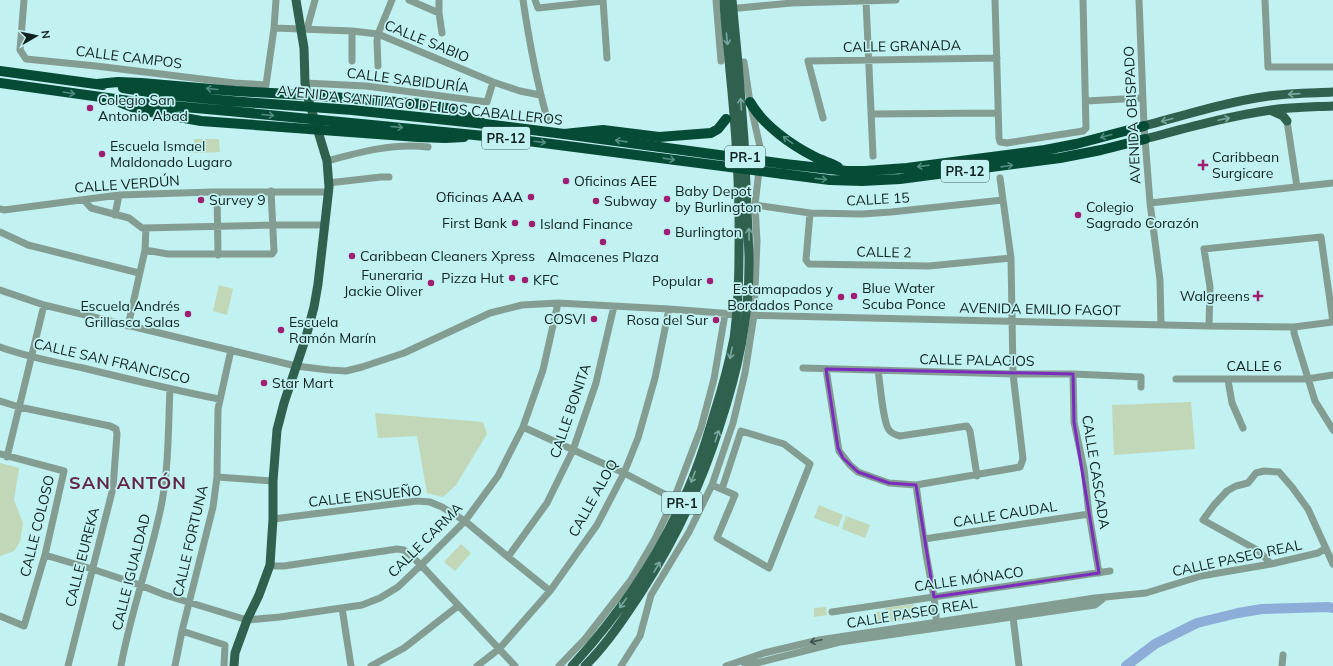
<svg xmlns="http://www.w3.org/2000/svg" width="1333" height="666" font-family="Mulish,sans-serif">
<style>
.green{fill:#c1d7b7}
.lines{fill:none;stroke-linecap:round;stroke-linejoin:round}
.river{stroke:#8dadd9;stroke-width:10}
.minor{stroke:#849d92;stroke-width:7}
.major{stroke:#30614e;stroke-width:9}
.highway{stroke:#064b36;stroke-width:10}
.highway-bridge{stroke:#064b36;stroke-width:10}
.oneway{stroke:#78a9a0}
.oneway2{stroke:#518d81}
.oneway3{stroke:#3e534f}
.marked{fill:none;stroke:#7b2cbf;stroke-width:3;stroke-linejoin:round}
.poi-dot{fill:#a01e70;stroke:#c1f1f1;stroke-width:1.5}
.labels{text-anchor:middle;stroke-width:3.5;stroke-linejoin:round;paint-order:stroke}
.shield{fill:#c1f1f1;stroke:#446060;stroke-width:1}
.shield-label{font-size:13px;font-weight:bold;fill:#0f2222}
.street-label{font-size:14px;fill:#0f2222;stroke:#c1f1f1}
.poi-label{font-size:14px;fill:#0f2222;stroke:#c1f1f1;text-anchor:start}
.district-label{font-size:18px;font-weight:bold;letter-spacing:1px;fill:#622447;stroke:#c1f1f1}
</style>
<rect width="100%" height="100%" fill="#c1f1f1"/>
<!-- green -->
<path class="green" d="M219 139 220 152 194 153V139Z
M219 285 233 289 227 315 213 311Z
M1191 402 1195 449 1114 455 1112 405Z
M375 413 483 422 487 434 456 485 443 497 427 493 417 436 378 438Z
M0 463 19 468 14 500 23 523 20 542 14 551 0 556Z
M819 505 843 515 838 527 814 518Z
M846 516 870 525 865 538 842 529Z
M461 544 471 553 455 571 444 562Z
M914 604 917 618 887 623 885 608Z
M826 607 827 615 814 617V608Z
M883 611 885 624 876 625 874 612Z"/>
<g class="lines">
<!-- river -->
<path class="river" d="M1126 666 1155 644 1197 623 1238 613 1262 609 1328 607 1333 608"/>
<!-- minor -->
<path class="minor" d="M24 0 20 50 26 59 96 66 234 83 266 85 274 28 276 0
M409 0 439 13
M439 0V13L442 33
M523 0C529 40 536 79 547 118
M535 0 538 8 603 1
M603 0 607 58
M716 0 721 61
M995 0 999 138 1000 142 1007 143 1083 131 1086 128 1083 0
M1139 0 1144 126 1150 203 1160 280 1161 325
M1265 0 1268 67H1333
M866 1 873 156
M717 10 792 3 896 0
M274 28 352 31 378 34 493 82 520 91 540 95
M307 29 315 0
M352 61V31
M378 66 377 41 378 34 392 0
M305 83 366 86 487 102 493 82
M1086 101 1142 98
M871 114 998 113
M823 118 808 61 997 58
M1287 121 1297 187
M327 161C360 152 393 143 428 147
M328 183 381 177H389
M217 192 218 255
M84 200 91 208 129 218 142 228 273 225H321L325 226
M1150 203 1333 183
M755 205 810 213 862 214 891 212 1003 200
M0 209 4 210 119 195 212 192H328
M810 213 806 260 809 264 929 266 1011 258
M115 215 119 195
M0 232 28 245 139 273
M145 250 168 254H272L274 251 271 191
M0 290 44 305 296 366 329 370 346 371 362 367 404 353 490 313 522 305 558 303 669 309 746 315 1209 326 1294 327 1333 322
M128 326 145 250 146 228
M1209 326 1210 287 1204 249 1321 237 1333 322
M1294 327V333L1315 401 1333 430
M0 347C27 357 55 362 83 368 128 379 173 390 219 399
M803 368 1013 374H1073L1141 377V387
M826 369 839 451 850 465 858 472 889 483 916 485 1020 467 1023 459 1013 374 1011 258 1000 178
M878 370C880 382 883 423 889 430 892 434 896 435 900 436L967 426 970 431 977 476
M1073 374 1074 422 1084 469 1089 514 1099 573
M1176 379H1307L1333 375
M1228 380 1232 403 1243 428
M0 401 19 407 110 426 116 429 117 434 113 488 68 666
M523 427 624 473 674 499
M0 454 64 471 45 555 24 626 0 616
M7 457 44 305
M217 477 273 481
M712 485 735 495 717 538 769 568 810 464 784 444 741 431 722 489
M916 485 926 554 934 597 937 625
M273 519 417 501 430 502 442 507 465 521 508 557 550 591
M924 539 1089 514
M45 555 92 569 140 585 165 595 247 620 280 617 362 605 380 598 398 587 421 565 465 521 498 476 523 427 543 370 558 303
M508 557 547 503 573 450 596 383 614 306
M1271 564 1259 551 1203 520 1214 505 1227 491 1236 486 1248 483 1256 473 1264 471 1279 472 1292 487 1308 509 1333 564
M270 565 275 566H284L397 549 404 550 408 553 421 565 515 666
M342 608 351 666
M832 612 1110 571
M1013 617 1019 666
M182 631 225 645 224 666
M121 666C130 615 148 566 159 516 169 475 168 431 170 389
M175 666 182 631 213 507 217 477 218 409 231 350
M371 666 404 648 458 606
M477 666 499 649 550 591 597 525 624 473 638 438 655 378 669 309
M559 666 585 639 631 580 655 539 674 499 701 428 714 379 725 314
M621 666 640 636 651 595 689 532 712 485 733 423 745 373 754 315 757 241 755 205 760 161V147L750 102 744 62
M726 666 764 653 819 640 1095 598 1146 593 1201 576 1271 564 1318 553 1326 548
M745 666 840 642 1095 605 1104 598
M1282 666 1283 655"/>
<!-- major -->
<path class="major" d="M1272 111 1283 116 1287 121
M1144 126C1185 115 1226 102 1269 96 1290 93 1312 93 1333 92
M1145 139C1187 128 1229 116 1271 110 1292 107 1312 107 1333 106
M234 666 235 653 247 620 259 595 270 565 273 519V481L277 430 284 403 306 337 314 307 318 284 329 187 327 161 307 95 305 83 304 48 296 0
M572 666C618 616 657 559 684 498 697 471 706 442 714 414 722 389 729 364 734 338 738 309 739 278 739 249 740 190 736 130 730 71 728 47 725 24 724 0
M585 666C607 644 625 617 642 591 676 538 700 488 719 428 738 370 750 317 749 256L744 139 738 63 732 0"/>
<!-- highway -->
<path class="highway" d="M0 71 103 85
M0 83 151 104 229 111
M97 84 118 82 141 83 235 91 307 95 422 104 447 108 485 124 564 134 603 130 659 137 711 133 718 129 726 119
M123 88 168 95 230 101
M114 100 140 110 201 121 418 137 445 138 464 137
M750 102C763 125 791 145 815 157 823 161 831 163 838 167
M785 164 847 171H865L907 168 1045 150 1076 144 1144 126
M783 174 830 180 862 181 900 179 1060 158 1101 150 1145 139"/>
<!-- highway-bridge -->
<path class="highway-bridge" d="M230 101 352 110 485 124
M229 111 505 138 783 174
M564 134 785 164"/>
</g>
<!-- one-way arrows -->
<defs><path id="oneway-shaft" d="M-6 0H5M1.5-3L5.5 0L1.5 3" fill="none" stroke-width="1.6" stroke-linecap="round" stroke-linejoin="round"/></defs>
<g class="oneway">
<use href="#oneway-shaft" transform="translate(727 39) rotate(84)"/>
<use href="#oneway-shaft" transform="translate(1294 94) rotate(176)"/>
<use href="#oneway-shaft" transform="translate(741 104) rotate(-94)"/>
<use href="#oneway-shaft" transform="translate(1224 119) rotate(-12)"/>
<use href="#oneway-shaft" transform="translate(1167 120) rotate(165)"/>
<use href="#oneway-shaft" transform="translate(749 234) rotate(-91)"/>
<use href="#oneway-shaft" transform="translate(731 353) rotate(101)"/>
<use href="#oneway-shaft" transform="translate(717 436) rotate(-72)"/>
<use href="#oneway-shaft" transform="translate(693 477) rotate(111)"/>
<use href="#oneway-shaft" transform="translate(657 567) rotate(-59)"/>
<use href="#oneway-shaft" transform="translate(623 603) rotate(126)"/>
</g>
<g class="oneway2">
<use href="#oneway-shaft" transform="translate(212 89) rotate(-175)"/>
<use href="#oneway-shaft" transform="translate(69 93) rotate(9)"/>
<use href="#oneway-shaft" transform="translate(268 115) rotate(5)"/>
<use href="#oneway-shaft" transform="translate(397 127) rotate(5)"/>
<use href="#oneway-shaft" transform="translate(1106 136) rotate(165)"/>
<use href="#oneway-shaft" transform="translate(788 140) rotate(-144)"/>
<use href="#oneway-shaft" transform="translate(621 141) rotate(-172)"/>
<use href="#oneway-shaft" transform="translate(540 142) rotate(7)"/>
<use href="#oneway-shaft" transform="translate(669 159) rotate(8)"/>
<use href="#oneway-shaft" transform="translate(923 166) rotate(173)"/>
<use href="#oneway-shaft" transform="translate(1007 166) rotate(-8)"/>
<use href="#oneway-shaft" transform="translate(821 179) rotate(6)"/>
</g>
<use class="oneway3" href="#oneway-shaft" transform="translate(816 641) rotate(168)"/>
<!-- marked area -->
<path class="marked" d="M826 369 1073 374 1074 422 1099 573 934 597 916 485 889 483 858 472 843 458 838 448Z"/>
<!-- markers -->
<g class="poi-dot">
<circle cx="90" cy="108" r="4"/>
<circle cx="102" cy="154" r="4"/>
<path d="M1201 159h4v4h4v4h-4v4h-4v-4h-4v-4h4z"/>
<circle cx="566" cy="181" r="4"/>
<circle cx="531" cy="197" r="4"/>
<circle cx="667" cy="199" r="4"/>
<circle cx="201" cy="200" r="4"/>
<circle cx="596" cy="201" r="4"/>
<circle cx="1078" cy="215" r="4"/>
<circle cx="515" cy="223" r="4"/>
<circle cx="532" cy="224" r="4"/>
<circle cx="667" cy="232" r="4"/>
<circle cx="603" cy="242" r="4"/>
<circle cx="352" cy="256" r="4"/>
<circle cx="512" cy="278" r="4"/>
<circle cx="525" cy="280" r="4"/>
<circle cx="710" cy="281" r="4"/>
<circle cx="431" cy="283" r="4"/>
<circle cx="854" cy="296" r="4"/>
<path d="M1256 290h4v4h4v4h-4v4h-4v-4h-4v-4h4z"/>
<circle cx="841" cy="297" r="4"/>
<circle cx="188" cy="314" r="4"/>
<circle cx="594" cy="319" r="4"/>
<circle cx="716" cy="320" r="4"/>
<circle cx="281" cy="330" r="4"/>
<circle cx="264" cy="383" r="4"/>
</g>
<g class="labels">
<!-- shield labels -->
<g class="shield">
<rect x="482" y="127" width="48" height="22" rx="3"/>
<rect x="725" y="146" width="40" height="22" rx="3"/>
<rect x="941" y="160" width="48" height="22" rx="3"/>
<rect x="662" y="492" width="40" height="22" rx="3"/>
</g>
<g class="shield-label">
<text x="506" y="143">PR-12</text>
<text x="745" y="162">PR-1</text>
<text x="965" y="176">PR-12</text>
<text x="682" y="508">PR-1</text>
</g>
<!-- street labels -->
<g class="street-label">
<text transform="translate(427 41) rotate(22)" y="5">CALLE SABIO</text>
<text transform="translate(902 46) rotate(-1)" y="5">CALLE GRANADA</text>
<text transform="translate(129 57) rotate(7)" y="5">CALLE CAMPOS</text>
<text transform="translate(408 80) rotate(7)" y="5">CALLE SABIDURÍA</text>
<text transform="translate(420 105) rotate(6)" y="5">AVENIDA SANTIAGO DE LOS CABALLEROS</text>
<text transform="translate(1132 115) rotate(-93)" y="5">AVENIDA OBISPADO</text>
<text transform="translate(127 184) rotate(-4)" y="5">CALLE VERDÚN</text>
<text transform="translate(878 199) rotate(-3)" y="5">CALLE 15</text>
<text transform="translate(884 252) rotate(1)" y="5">CALLE 2</text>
<text transform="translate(1040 309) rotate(1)" y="5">AVENIDA EMILIO FAGOT</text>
<text transform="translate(977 360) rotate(1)" y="5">CALLE PALACIOS</text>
<text transform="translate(112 361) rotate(13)" y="5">CALLE SAN FRANCISCO</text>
<text x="1254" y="371">CALLE 6</text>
<text transform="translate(570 411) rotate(-71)" y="5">CALLE BONITA</text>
<text transform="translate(1096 472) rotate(81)" y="5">CALLE CASCADA</text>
<text transform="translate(365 496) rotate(-6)" y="5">CALLE ENSUEÑO</text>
<text transform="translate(593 498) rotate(-61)" y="5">CALLE ALOQ</text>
<text transform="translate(1005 514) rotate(-9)" y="5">CALLE CAUDAL</text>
<text transform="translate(37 526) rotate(-76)" y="5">CALLE COLOSO</text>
<text transform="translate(425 540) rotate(-45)" y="5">CALLE CARMA</text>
<text transform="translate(190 541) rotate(-77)" y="5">CALLE FORTUNA</text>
<text transform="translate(82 557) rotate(-76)" y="5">CALLE EUREKA</text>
<text transform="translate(1237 558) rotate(-12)" y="5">CALLE PASEO REAL</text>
<text transform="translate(131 572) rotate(-76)" y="5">CALLE IGUALDAD</text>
<text transform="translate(969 579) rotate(-8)" y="5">CALLE MÓNACO</text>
<text transform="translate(912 613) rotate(-9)" y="5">CALLE PASEO REAL</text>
</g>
<!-- poi labels -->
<g class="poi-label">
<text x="98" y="105">Colegio San<tspan x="98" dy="16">Antonio Abad</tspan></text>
<text x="110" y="151">Escuela Ismael<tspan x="110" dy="16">Maldonado Lugaro</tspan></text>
<text x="1212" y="162">Caribbean<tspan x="1212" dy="16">Surgicare</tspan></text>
<text x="574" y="186">Oficinas AEE</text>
<text x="675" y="196">Baby Depot<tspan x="675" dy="16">by Burlington</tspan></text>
<text x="523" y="202" text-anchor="end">Oficinas AAA</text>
<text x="209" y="205">Survey 9</text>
<text x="604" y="206">Subway</text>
<text x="1086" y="212">Colegio<tspan x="1086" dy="16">Sagrado Corazón</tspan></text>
<text x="507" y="228" text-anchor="end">First Bank</text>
<text x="540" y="229">Island Finance</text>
<text x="675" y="237">Burlington</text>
<text x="360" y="261">Caribbean Cleaners Xpress</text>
<text x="603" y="262" text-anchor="middle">Almacenes Plaza</text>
<text x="423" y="280" text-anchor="end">Funeraria<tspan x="423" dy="16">Jackie Oliver</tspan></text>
<text x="504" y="283" text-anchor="end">Pizza Hut</text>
<text x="533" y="285">KFC</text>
<text x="702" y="286" text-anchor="end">Popular</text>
<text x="862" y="293">Blue Water<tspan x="862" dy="16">Scuba Ponce</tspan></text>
<text x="833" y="294" text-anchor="end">Estamapados y<tspan x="833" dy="16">Bordados Ponce</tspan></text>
<text x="1250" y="301" text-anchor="end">Walgreens</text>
<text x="180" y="311" text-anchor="end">Escuela Andrés<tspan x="180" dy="16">Grillasca Salas</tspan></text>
<text x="586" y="324" text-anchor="end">COSVI</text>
<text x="708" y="325" text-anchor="end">Rosa del Sur</text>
<text x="289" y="327">Escuela<tspan x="289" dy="16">Ramón Marín</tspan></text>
<text x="272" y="388">Star Mart</text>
</g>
<!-- district labels -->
<g class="district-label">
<text x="128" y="489">SAN ANTÓN</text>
</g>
</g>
<!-- north arrow -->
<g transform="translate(36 36) rotate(81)" stroke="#c1f1f1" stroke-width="3" paint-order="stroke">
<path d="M0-3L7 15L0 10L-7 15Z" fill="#0f2222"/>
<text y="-6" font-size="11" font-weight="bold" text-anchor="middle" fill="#0f2222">N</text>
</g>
</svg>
